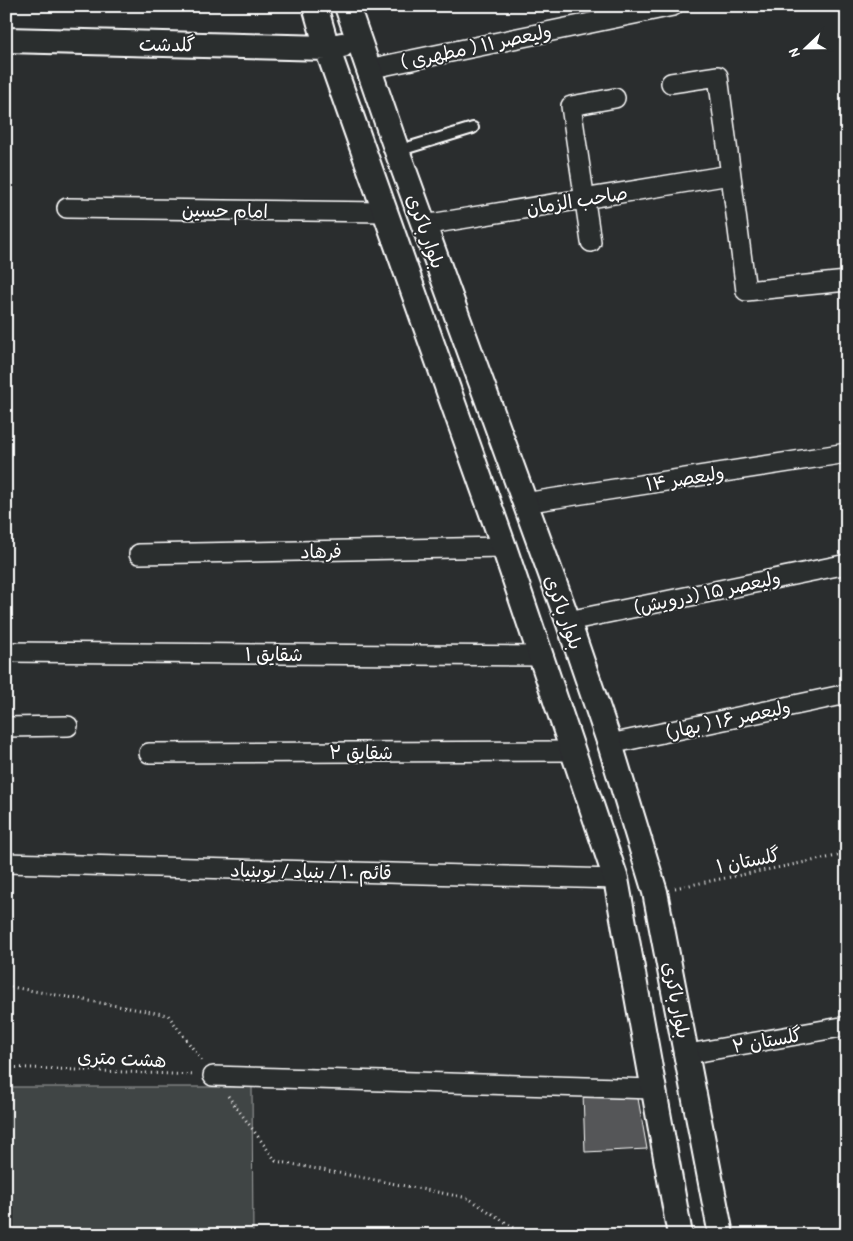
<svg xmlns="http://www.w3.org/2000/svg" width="853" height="1241" font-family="'Patrick Hand','Playpen Sans Arabic',sans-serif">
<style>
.green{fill:#414445;stroke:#a0a2a2}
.building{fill:#555758;stroke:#fff}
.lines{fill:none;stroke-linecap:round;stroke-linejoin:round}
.service-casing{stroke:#fff;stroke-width:14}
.minor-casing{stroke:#fff;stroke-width:22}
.tertiary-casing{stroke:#fff;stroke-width:28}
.path{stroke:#fff;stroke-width:3;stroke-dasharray:1 4;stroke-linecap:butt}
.service{stroke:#2a2d2e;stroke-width:10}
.minor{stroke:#2a2d2e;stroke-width:19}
.tertiary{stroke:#2a2d2e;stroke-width:24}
.labels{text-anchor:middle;stroke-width:4;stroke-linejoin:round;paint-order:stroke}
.street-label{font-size:19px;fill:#fff;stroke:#2a2d2e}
</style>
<rect width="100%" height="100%" fill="#2a2d2e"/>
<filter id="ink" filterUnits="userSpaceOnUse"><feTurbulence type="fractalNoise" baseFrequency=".02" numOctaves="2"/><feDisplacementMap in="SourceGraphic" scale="10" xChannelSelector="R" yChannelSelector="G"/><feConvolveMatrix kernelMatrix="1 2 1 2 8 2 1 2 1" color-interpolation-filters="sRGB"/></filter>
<g filter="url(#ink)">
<!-- green -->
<path class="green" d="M6 1087H252L253 1235H6Z"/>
<!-- building -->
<path class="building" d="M583 1093H637L647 1149 585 1152Z"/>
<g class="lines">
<!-- service casing -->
<g class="service-casing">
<path id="service" d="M601 6 604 20
M397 151 473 128"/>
</g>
<!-- minor casing -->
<g class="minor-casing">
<path id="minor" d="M368 69 673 6
M671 83 718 76 746 291 847 281
M67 208 384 212
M424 225 730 175
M591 242 571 106 615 98
M524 503 847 453
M139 554 504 547
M568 621 847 564
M6 652 542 656
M6 727 68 726
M610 744 847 694
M149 753 574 751
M6 863 616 879
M688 1054 847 1026
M213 1076 653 1089"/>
</g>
<!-- tertiary casing -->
<g class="tertiary-casing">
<path id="tertiary" d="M315 6 327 48 504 547 616 879 680 1235
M347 6 397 151 568 621 610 744 655 892 721 1235
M6 40 327 48 342 45"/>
</g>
<!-- path -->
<path class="path" d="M675 888 847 854
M6 986 168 1015 202 1061
M6 1067 195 1075
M228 1096 276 1161 468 1198 525 1235"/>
<!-- service -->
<use href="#service" class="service"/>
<!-- minor -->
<use href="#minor" class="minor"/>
<!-- tertiary -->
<use href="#tertiary" class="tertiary"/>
</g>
</g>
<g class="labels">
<!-- street labels -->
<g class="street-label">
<text transform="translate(167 44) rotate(1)" y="7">گلدشت</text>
<text transform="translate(476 46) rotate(-12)" y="7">ولیعصر ۱۱ ( مطهری )</text>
<text transform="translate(577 200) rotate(-9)" y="7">صاحب الزمان</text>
<text transform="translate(225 210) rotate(1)" y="7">امام حسین</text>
<text transform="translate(426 231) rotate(70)" y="7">بلوار باکری</text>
<text transform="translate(685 478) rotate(-9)" y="7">ولیعصر ۱۴</text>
<text transform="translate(321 551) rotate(-1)" y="7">فرهاد</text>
<text transform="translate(707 592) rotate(-12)" y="7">ولیعصر ۱۵ (درویش)</text>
<text transform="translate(564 612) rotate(70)" y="7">بلوار باکری</text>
<text x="274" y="661">شقایق ۱</text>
<text transform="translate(728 719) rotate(-12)" y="7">ولیعصر ۱۶ ( بهار)</text>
<text x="361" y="759">شقایق ۲</text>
<text transform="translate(748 860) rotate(-11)" y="7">گلستان ۱</text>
<text transform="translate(311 871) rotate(1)" y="7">قائم ۱۰ / بنیاد / نوبنیاد</text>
<text transform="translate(677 1000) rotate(79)" y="7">بلوار باکری</text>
<text transform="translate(767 1040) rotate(-10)" y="7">گلستان ۲</text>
<text transform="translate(122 1058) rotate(3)" y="7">هشت متری</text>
</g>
</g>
<!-- margin -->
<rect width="853" height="1241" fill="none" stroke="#2a2d2e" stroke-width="25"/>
<rect x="12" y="12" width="828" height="1216" fill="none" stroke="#fff" stroke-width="2" filter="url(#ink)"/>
<!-- north arrow -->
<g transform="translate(806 48) rotate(248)" stroke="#2a2d2e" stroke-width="4" paint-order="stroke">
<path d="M0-4L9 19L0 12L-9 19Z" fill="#ffffff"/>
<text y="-8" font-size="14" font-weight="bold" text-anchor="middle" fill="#ffffff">N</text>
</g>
</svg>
